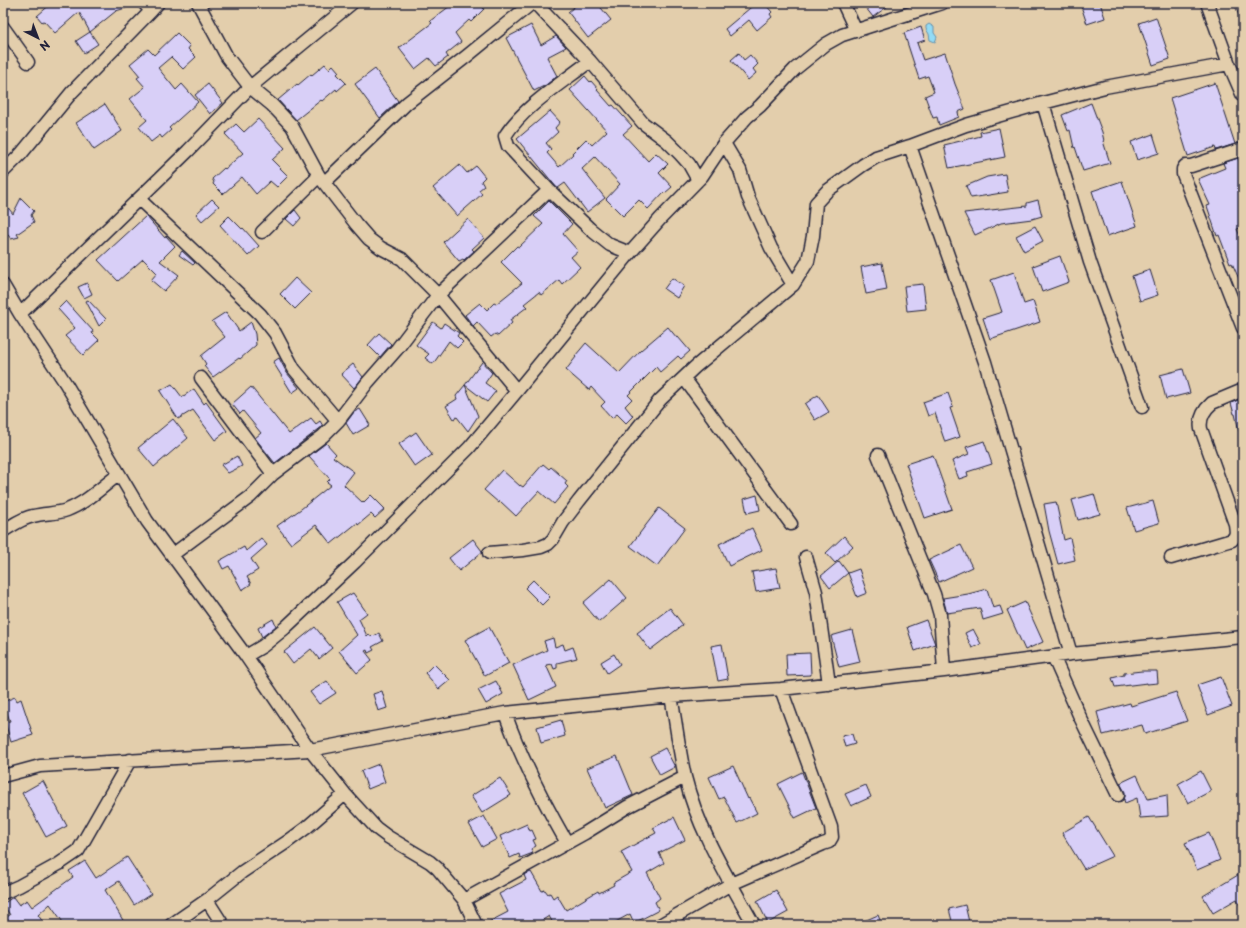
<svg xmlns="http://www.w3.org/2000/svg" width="1246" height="928" font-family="'Playpen Sans',sans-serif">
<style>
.water{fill:#93dbf5;stroke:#6691ab}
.building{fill:#d8cff7;stroke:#22223b}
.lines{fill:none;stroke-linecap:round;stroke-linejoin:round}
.street-casing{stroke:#22223b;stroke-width:15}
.street{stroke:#e3ceac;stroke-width:12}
.rail-casing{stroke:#22223b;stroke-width:4.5}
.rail{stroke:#e3ceac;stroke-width:3;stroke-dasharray:9;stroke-linecap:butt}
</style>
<rect width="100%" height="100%" fill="#e3ceac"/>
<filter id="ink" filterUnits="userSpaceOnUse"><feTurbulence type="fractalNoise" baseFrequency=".025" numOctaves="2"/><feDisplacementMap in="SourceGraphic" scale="8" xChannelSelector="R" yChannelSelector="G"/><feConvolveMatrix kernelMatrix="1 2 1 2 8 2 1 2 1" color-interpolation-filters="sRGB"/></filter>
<g filter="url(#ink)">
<!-- water -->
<path class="water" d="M929 24 934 27V33L937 37 935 42 930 40 929 34 926 29V26Z"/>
<!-- building -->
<path class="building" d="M52 3H135V5L116 11 90 32 79 12 55 33 44 21 42 22 37 16Z
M454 3H479L484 9 471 22 469 20 455 33 461 42 446 54 448 57 436 66 429 58 415 69 399 48 432 23 430 21Z
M579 3H597L611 20 588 38 568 12Z
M756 3H764L772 12 770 14 772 17 757 30 749 20 730 36 725 29Z
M862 3H892L873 17Z
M1080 3H1100L1105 18 1087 24Z
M1156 17 1170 59 1153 65 1139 23Z
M531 25 541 45 556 36 566 47 547 57 557 76 546 85 534 91 506 38Z
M921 27 925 40 917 43 923 60 945 53 955 84 965 109 958 112 959 117 939 125 937 117 933 118 925 96 934 92 928 76 919 79 904 33Z
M90 32 98 44 84 53 76 41Z
M177 33 190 46 188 49 196 57 183 69 171 57 158 68 176 90 182 84 198 102 169 128 171 130 162 138 160 135 151 142 139 127 147 120 130 99 145 87 137 78 140 76 130 64 148 49 154 55Z
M739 53 744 60 750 55 758 64 753 69 756 73 748 80 731 60Z
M325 64 329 69 333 65 339 72 337 74 346 83 337 91 336 89 322 101 321 100 296 120 278 100 297 84 298 85 311 74 312 75Z
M375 69 398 101 380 118 355 84Z
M585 76 590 82 591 81 598 89 597 90 611 106 613 105 632 126 623 134 648 161 656 153 668 164 659 173 672 187 665 193 664 192 648 209 639 200 623 216 606 199 620 184 595 157 582 169 605 198 587 212 565 183 558 188H557L517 139 550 111 560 122 555 128 558 132 546 143 551 149 547 153 559 167 573 154 572 153 586 139 592 145 607 131 570 90Z
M1215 83 1235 144 1216 150 1215 147 1188 156 1170 98Z
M208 84 223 103 210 114 195 95Z
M1091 103 1102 132 1104 141H1103L1110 163 1083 171 1075 147 1074 148 1070 130 1068 131 1062 115Z
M105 104 122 131 94 150 76 123Z
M258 119 285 148 272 160 288 176 277 187 270 181 256 194 242 177 223 194 213 184 214 182 212 179 224 168 225 169 243 153 225 134 236 124 244 132Z
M999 128 1005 157 949 168 944 145 981 136 980 132Z
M1153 134 1159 153 1137 160 1131 142Z
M1238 158 1243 170V224L1239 225 1240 228 1237 229 1243 244V288L1232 263 1230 264 1219 235 1217 236 1207 206 1210 205 1198 179 1225 168 1223 163Z
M460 165 467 173 476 166 485 177 481 181 484 186 479 190 482 194 457 216 433 188Z
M1005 174 1008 192 971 198 966 186 987 177Z
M1122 181 1137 226 1107 236 1092 191Z
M21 198 34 211 31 215 34 222 17 234 19 237 11 239 3 228V201L13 214Z
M212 199 219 206 202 221 196 214Z
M1038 200 1042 216 1032 219 1001 223 975 235 964 213 1027 206V203Z
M549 201 572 224 563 234 578 251 571 257 580 267 562 284 559 280 541 295 539 292 524 304 527 307 510 320 512 323 498 336 495 334 491 337 477 322 473 326 465 315 480 303 487 310 494 303 496 304 522 283 501 262 517 246 519 247 543 224 534 216Z
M295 210 301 218 294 226 286 219Z
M146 216 165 238 166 236 175 246 160 261 179 275 164 291 151 280 157 273 143 259 118 281 98 260Z
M229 216 242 229 243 228 259 246 248 256 220 225Z
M468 219 484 238 472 249 474 251 464 260 463 259 459 261 443 242Z
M1035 226 1043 241 1024 251 1016 236Z
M182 251 195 263 193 265 179 255Z
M1060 256 1069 282 1042 292 1033 266Z
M882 263 887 290 866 294 861 267Z
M1150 270 1158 295 1140 301 1132 276Z
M1014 272 1024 304 1033 301 1040 322 990 339 983 318 1002 312 991 280Z
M295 278 311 293 295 309 280 294Z
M672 278 684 286 677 298 664 289Z
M87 283 92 294 84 298 78 287Z
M923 284 926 309 907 311 904 286Z
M88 300 106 319 99 326 86 301Z
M66 301 93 331 92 333 99 340 83 355 65 336 75 328 58 309Z
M226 312 239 331 251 322 255 334 256 345 240 359 239 358 213 377 204 366 206 364 201 356 225 337 212 321Z
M433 322 441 328 444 323 459 333 457 336 463 342 457 348 449 341 433 364 425 358 429 354 416 345Z
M668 327 677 338 678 337 690 351 681 359 678 356 660 372 656 367 628 395 632 399 625 406 633 416 626 423 617 414 612 418 601 406 605 402 591 387 589 390 566 370 576 357 575 356 586 343 619 373 641 350Z
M379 333 391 344 380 357 368 345Z
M279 358 287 373 299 388 292 393 273 362Z
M482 362 492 373 485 383 496 391 487 402 465 385Z
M353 364 363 377 354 388 341 374Z
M1183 369 1190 393 1166 399 1160 375Z
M172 384 182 397 194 389 204 404 206 402 227 431 215 440 193 410 178 419 160 391Z
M465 385 478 416 468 431 457 417 454 419 446 406 457 399 456 396Z
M251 387 289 434 311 418 316 424 320 421 323 426 275 463 274 462 255 438 261 433 243 411 240 414 232 404Z
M948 393 953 407 950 408 960 437 945 442 935 413 928 416 923 402Z
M818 395 829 412 815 420 805 404Z
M1243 398V431H1239L1235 414H1234L1231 403Z
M360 409 370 425 353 435 346 423 354 412Z
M173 419 188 438 154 467 138 448Z
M416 432 432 455 415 467 399 444Z
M984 441 992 464 967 472 968 476 959 479 952 461 969 454 966 447Z
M326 443 336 454 333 457 354 472 344 485 363 503 371 495 385 509 375 518 371 514 358 525 357 523 331 544 316 525 291 544 277 526 301 509 331 485 327 482 330 479 309 456Z
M933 455 952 509 925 518 906 464Z
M237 456 242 466 228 473 221 465Z
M543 464 549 469 551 467 567 481 565 484 568 487 554 504 539 491 516 516 500 501 499 503 484 490 502 470 520 486V485L523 487Z
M1094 494 1100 514 1078 520 1072 500Z
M757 495 760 510 747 513 744 499Z
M1153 501 1159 523 1134 530 1127 508Z
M1056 502 1064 540 1070 538 1075 560 1058 564 1049 531 1044 504Z
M659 508 685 528 657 566 630 546Z
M752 528 762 550 729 566 719 544Z
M844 536 853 546 835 563 826 553Z
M261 538 267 545 251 559 258 570 247 577 251 584 242 590 229 566 223 569 219 561 244 547 246 551Z
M473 539 482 551V552L459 571 449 558Z
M961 545 972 567 939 582 929 560Z
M839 561 848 573 830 588 821 576Z
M776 568 780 588 756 592 752 572Z
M859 569 867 593 857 597 848 573Z
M611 579 627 598 599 622 583 603Z
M533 580 550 597 542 605 525 588Z
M987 589 993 608 1000 606 1003 614 983 620 980 608 947 613 943 598 968 594Z
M353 593 367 613 359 619 367 636 369 634 371 637 373 635 374 636 379 633 383 641 372 647 374 650 368 653 367 650 365 651 372 660 357 673 339 651 357 635 337 602Z
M1025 602 1043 642 1025 650 1007 610Z
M670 608 683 625 650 650 637 633Z
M273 619 276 626 262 637 258 628Z
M926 620 935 644 915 651 907 627Z
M315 627 332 648 319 659 311 649 293 664 284 652Z
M489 627 509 663 485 676 465 640Z
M973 629 981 644 972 648 965 633Z
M852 630 860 662 839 667 831 636Z
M553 638 555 647 563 644 565 650 573 647 577 658 557 663V668L554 669 552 664 546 665 556 687 529 700 513 665 547 650 544 641Z
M722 644 728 679 718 681 711 646Z
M810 653 811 675 787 676 786 654Z
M614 654 620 664 607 673 601 662Z
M434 664 450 680 439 689 425 673Z
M1142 671H1157L1158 683 1147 684V683L1115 687 1112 678 1124 675V673Z
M1221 677 1232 706 1208 715 1197 685Z
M327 681 336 693 319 704 310 692Z
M496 681 503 694 486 704 478 690Z
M382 691 387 708 378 711 373 694Z
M1176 692 1187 721 1145 734 1142 725 1103 735 1097 712 1130 703 1131 706Z
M15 697 17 701 21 699 33 735 11 742 5 722 10 721 3 702Z
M561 720 565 736 541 743 537 727Z
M852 734 855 744 845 747 842 736Z
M665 748 675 767 660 775 650 756Z
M617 756 633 795 605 808 587 768Z
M379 764 385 782 368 789 361 771Z
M733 766 748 799 749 798 757 813 737 823 724 797 719 799 709 777Z
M1201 771 1211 791 1188 803 1178 784Z
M802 772 816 808 795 818 778 784Z
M1137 775 1148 799 1167 795 1168 816 1140 818 1137 798 1125 803 1124 800 1125 796V792L1120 783Z
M500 778 511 795 482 813 471 796Z
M43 781 67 826 46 837 22 793Z
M866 785 871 797 851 806 845 794Z
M484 816 497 839 482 847 469 824Z
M674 817 685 840 659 853 664 863 647 873 660 898 655 902 659 910 634 923 630 914 610 925H554L549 916 535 925H483L508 912 499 894 526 880 524 875 531 872 542 891 545 890 548 894 550 893 553 898 557 895 566 910 598 891 599 893 614 885 613 883 632 872 621 852 656 833 653 828Z
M1089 817 1113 856 1084 869 1062 833Z
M527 824 530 831 532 830 536 839 533 840 536 846 531 849 533 853 520 858 519 854 510 858 500 836Z
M1209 833 1220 860 1197 870 1185 843Z
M127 857 151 894 134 905 119 881 105 890 124 922 119 925H65L50 904 38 915 45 925H3V919L10 915 3 904 13 897 19 905 27 900 32 907 73 877 69 871 85 861 96 878Z
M1243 872V911L1237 899 1213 913 1203 896Z
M776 890 788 912 768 923 757 901Z
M965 905 969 922 953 925 949 909Z
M878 915 882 925H855Z"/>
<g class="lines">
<!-- street casing -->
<g class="street-casing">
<path id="street" d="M144 3 151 11 158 3
M198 3 227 57 250 87 272 105 292 126 319 176 356 224 369 239 381 248 402 259 438 295 517 391
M535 3 590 61 643 123 667 141 680 154 689 164 698 180
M843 3 856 31
M1207 3 1229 64 1243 96
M3 27 28 62
M590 61C562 83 524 106 505 136L508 146 549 190 590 229 610 245 630 253
M1043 103 1090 262 1142 407
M724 143 740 170 748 197 771 248 793 285
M910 146 985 362 1071 654
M1243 149 1191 166H1185L1183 169V174L1243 328
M3 172 21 154 72 92 151 11
M325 182 407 103 467 56 532 3
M139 199 260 314 275 333 294 369 338 421
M262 232 319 176
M3 285 20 314 66 384 147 521 246 656 310 750 345 794 376 828 388 837 430 862 437 868 464 900 476 925
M20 314 188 151 250 87 352 3
M201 378 273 474
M684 378 791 524
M878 455 934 594 940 615 944 671
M3 531C13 525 22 518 33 516 45 513 56 514 67 510 86 503 102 487 118 475
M489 553 523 550 541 547 548 544 553 539 563 522 579 501 660 400 695 367 793 285 808 261 813 236 816 203 827 191 863 165 876 157 910 146 966 125 1043 103 1105 87 1229 64
M172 555 250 497 273 474 323 436 338 421 368 382 397 349 438 295 549 190
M806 557 816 592 829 684
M1171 558 1232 540C1237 535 1236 531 1235 524L1201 429C1199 418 1204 410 1212 403L1243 390
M246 656 263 646 285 628 355 562 469 448 517 391 630 253 661 218 702 176 724 143 747 117 760 106 795 69 826 44 842 35 942 3
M1053 656 1080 717 1118 795
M671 696C676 723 679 750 685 777 698 830 728 878 754 925
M505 713C521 759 543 801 567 843
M3 776 40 766 310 750 505 713 671 696 781 689 944 671 1071 654 1243 637
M3 893 19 886 59 864 78 851 130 760
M207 900 223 925
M464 900 585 833 627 807 685 777
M171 925 207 900 242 872 287 842 306 828 345 794
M660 925 731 884 823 844 829 842 832 837 831 827 781 689"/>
</g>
<!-- street -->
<use href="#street" class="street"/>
<!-- rail casing -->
<g class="rail-casing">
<path id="rail" d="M1236 3 1243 21"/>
</g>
<!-- rail -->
<use href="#rail" class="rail"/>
</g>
</g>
<!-- margin -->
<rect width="1246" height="928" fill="none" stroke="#e3ceac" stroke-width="16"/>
<rect x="8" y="8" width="1230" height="912" fill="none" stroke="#22223b" stroke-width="1.5" filter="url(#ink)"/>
<!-- north arrow -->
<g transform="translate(38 38) rotate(138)" stroke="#e3ceac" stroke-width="3" paint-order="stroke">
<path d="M0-3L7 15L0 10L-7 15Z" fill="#22223b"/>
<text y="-6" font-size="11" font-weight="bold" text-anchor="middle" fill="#22223b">N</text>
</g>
</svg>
